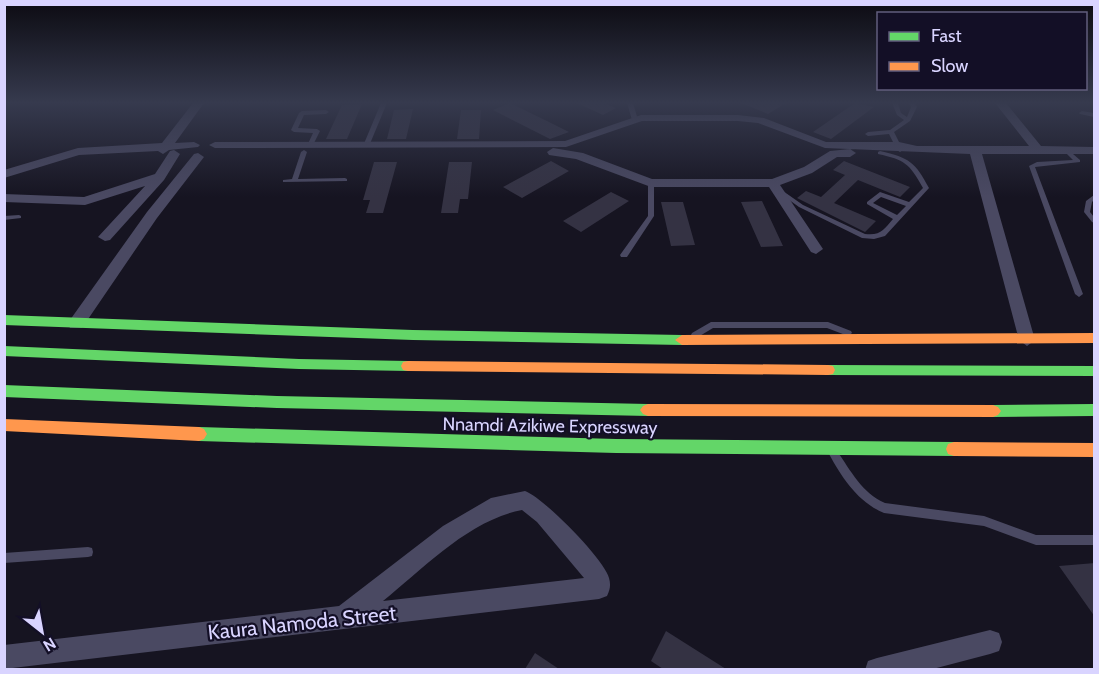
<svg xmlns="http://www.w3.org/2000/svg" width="1099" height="674" font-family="Cabin,sans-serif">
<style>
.building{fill:#343243}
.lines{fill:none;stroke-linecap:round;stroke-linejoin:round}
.lane{fill:#4a4962;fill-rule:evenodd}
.street{fill:#4a4962;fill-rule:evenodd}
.fast{fill:#63d668;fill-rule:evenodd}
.slow{fill:#ff974d;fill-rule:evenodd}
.labels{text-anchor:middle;stroke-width:4.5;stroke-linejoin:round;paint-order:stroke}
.street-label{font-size:18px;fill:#d9d4ff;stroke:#130f26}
.near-street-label{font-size:21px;fill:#d9d4ff;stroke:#130f26}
</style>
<rect width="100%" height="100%" fill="#161421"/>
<!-- building -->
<path class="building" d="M510 103 549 122 569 132 550 139 493 110Z
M577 103H604L616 108 603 115Z
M741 103H786L768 114Z
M855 103 874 107 831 139 813 132Z
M362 104 347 139H326L342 105Z
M413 109 406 139H387L394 110Z
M461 110H481L479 139H457Z
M551 161 569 171 522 198 503 187Z
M844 161 910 187 900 197 858 180 834 203 876 221 865 232 797 198 806 191 821 197 845 175 833 170Z
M374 162H397L383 213H366L370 200H363Z
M449 162H472L468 199H460L458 213H441Z
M611 192 629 201 581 232 563 221Z
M762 201 783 246 761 247 741 202Z
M661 202H683L695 245 671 246Z
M1095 563V617L1059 566Z
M666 631 726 669H663L651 661Z
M535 653 559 669H525Z"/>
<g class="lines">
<!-- lane -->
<path class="lane" d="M381 103H387L369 146 364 147 363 146Z
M627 103H633L638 120 637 121 632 120Z
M892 103H898L901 113 907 117 911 107 909 103H915L917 107 910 121 894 132 903 150 900 152 897 150 889 134 868 136 865 134 868 132 890 130 904 120 897 115Z
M302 111 326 110 329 112 326 114 304 115 298 128 317 129 320 131 312 147 307 146 313 133 294 132 291 130 299 113Z
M1082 111 1094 113V117L1080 114 1079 113Z
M1066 148 1080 160V162L1035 167 1083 294 1079 297 1075 294 1029 166 1037 162 1073 160 1063 150Z
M304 150 307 152 298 179 345 178 347 179V181L283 182V180L292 179 301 152Z
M880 151C910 158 915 162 929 188L885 236 874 239 862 238 799 207 778 192 779 191H783L803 205 865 234C881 236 884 229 893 219L867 204V202L880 192 909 202 923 188C909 163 905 160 878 154V152ZM881 197 906 206 897 215 873 203Z
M651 181 654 183V216L627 257H621L620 255 648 216V183Z
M1094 195V200L1092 202 1090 212 1094 217V223L1092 222 1084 212 1086 201Z
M19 215 21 216V218L4 220V216Z
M711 322H828L851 331 852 333 848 336 827 328H713L698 337H692L691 335 692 333Z
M834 450 837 451C851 471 862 493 885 503L984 516 1036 535H1094V545H1036L984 526 884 513C858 502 842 478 829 454L831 451Z
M88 547 92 548 93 552 92 556 88 557 4 563V553Z"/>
<!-- street -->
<path class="street" d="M193 103H204L175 143 194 142 200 145 198 147 169 150 163 154 158 151 79 155 4 178V170L78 148 162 143Z
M995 103H1006L1041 146 1094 147V154H982L1035 340 1027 346 1019 340 970 154 825 148 758 123 738 121H642L566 147 215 148 209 145 215 142 565 141 641 115H738L764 118 826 142H899L917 146H1029Z
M553 148 583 153 652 179H772L804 167 830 151 850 149 856 153 850 157H837L812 173 780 185 823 249 816 254 811 252 769 187H651L576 159 549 155 547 152Z
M174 150 180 154 164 180 110 240 105 241 98 237 145 186 85 205 4 202V194L84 197 155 174 170 151Z
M198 153 204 157 157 218 82 328H70L68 324 70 320 147 212 194 154Z
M525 491C543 497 605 560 609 578 611 585 610 590 607 596L599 599 4 669V645L339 606 443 526 491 498ZM522 510 537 522 584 578 383 601C424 568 469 520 522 510Z
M990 630 999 633 1002 642 999 651 990 654 929 670H865L868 661 877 658Z"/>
<!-- fast -->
<path class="fast" d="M4 315 413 330 682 335 689 340 682 345 413 340 4 325Z
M4 346 299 359 408 361 413 362 415 366 413 370 408 371 299 369 4 356Z
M828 365 1094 366V376L828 375 823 374 821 370 823 366Z
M4 385 277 396 648 404 653 406 656 410 653 414 648 416 277 408 4 397Z
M1094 404V416L993 417 988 415 985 411 988 407 993 405Z
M199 427 616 439 954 442 960 444 962 449 960 454 954 456 616 453 199 441 194 439 191 434 194 429Z"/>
<!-- slow -->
<path class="slow" d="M1094 333V343L682 345 675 340 682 335Z
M408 361 828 365 833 366 835 370 833 374 828 375 408 371 403 370 401 366 403 362Z
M648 404 993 405 998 407 1001 411 998 415 993 417 648 416 643 414 640 410 643 406Z
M4 419 199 427 204 429 207 434 204 439 199 441 4 431Z
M954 442 1094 443V457L954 456 948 454 946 449 948 444Z"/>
</g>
<!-- sky -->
<linearGradient id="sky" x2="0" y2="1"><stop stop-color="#0c0b12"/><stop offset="0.52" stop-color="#363a4e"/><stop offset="1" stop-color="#363a4e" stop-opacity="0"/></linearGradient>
<rect width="1099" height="197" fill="url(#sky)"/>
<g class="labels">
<!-- street labels -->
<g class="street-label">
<text transform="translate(550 426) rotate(1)" y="6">Nnamdi Azikiwe Expressway</text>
</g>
<!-- near-street labels -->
<g class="near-street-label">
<text transform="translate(302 623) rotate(-6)" y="7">Kaura Namoda Street</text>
</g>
</g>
<!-- border -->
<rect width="1099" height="674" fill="none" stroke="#d9d4ff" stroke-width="12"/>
<!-- legend -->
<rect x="877" y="12" width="210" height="78" fill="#130f26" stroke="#625e7d" stroke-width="1.5"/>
<rect x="889" y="32" width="30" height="9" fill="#63d668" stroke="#625e7d" stroke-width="1.5"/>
<text x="931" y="42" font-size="18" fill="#d9d4ff">Fast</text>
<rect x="889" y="62" width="30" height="9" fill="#ff974d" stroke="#625e7d" stroke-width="1.5"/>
<text x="931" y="72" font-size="18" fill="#d9d4ff">Slow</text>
<!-- north arrow -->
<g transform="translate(42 632) rotate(149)" stroke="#130f26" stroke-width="4.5" paint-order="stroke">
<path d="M0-4.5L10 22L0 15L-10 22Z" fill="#d9d4ff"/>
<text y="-9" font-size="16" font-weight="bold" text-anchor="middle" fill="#d9d4ff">N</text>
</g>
</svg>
